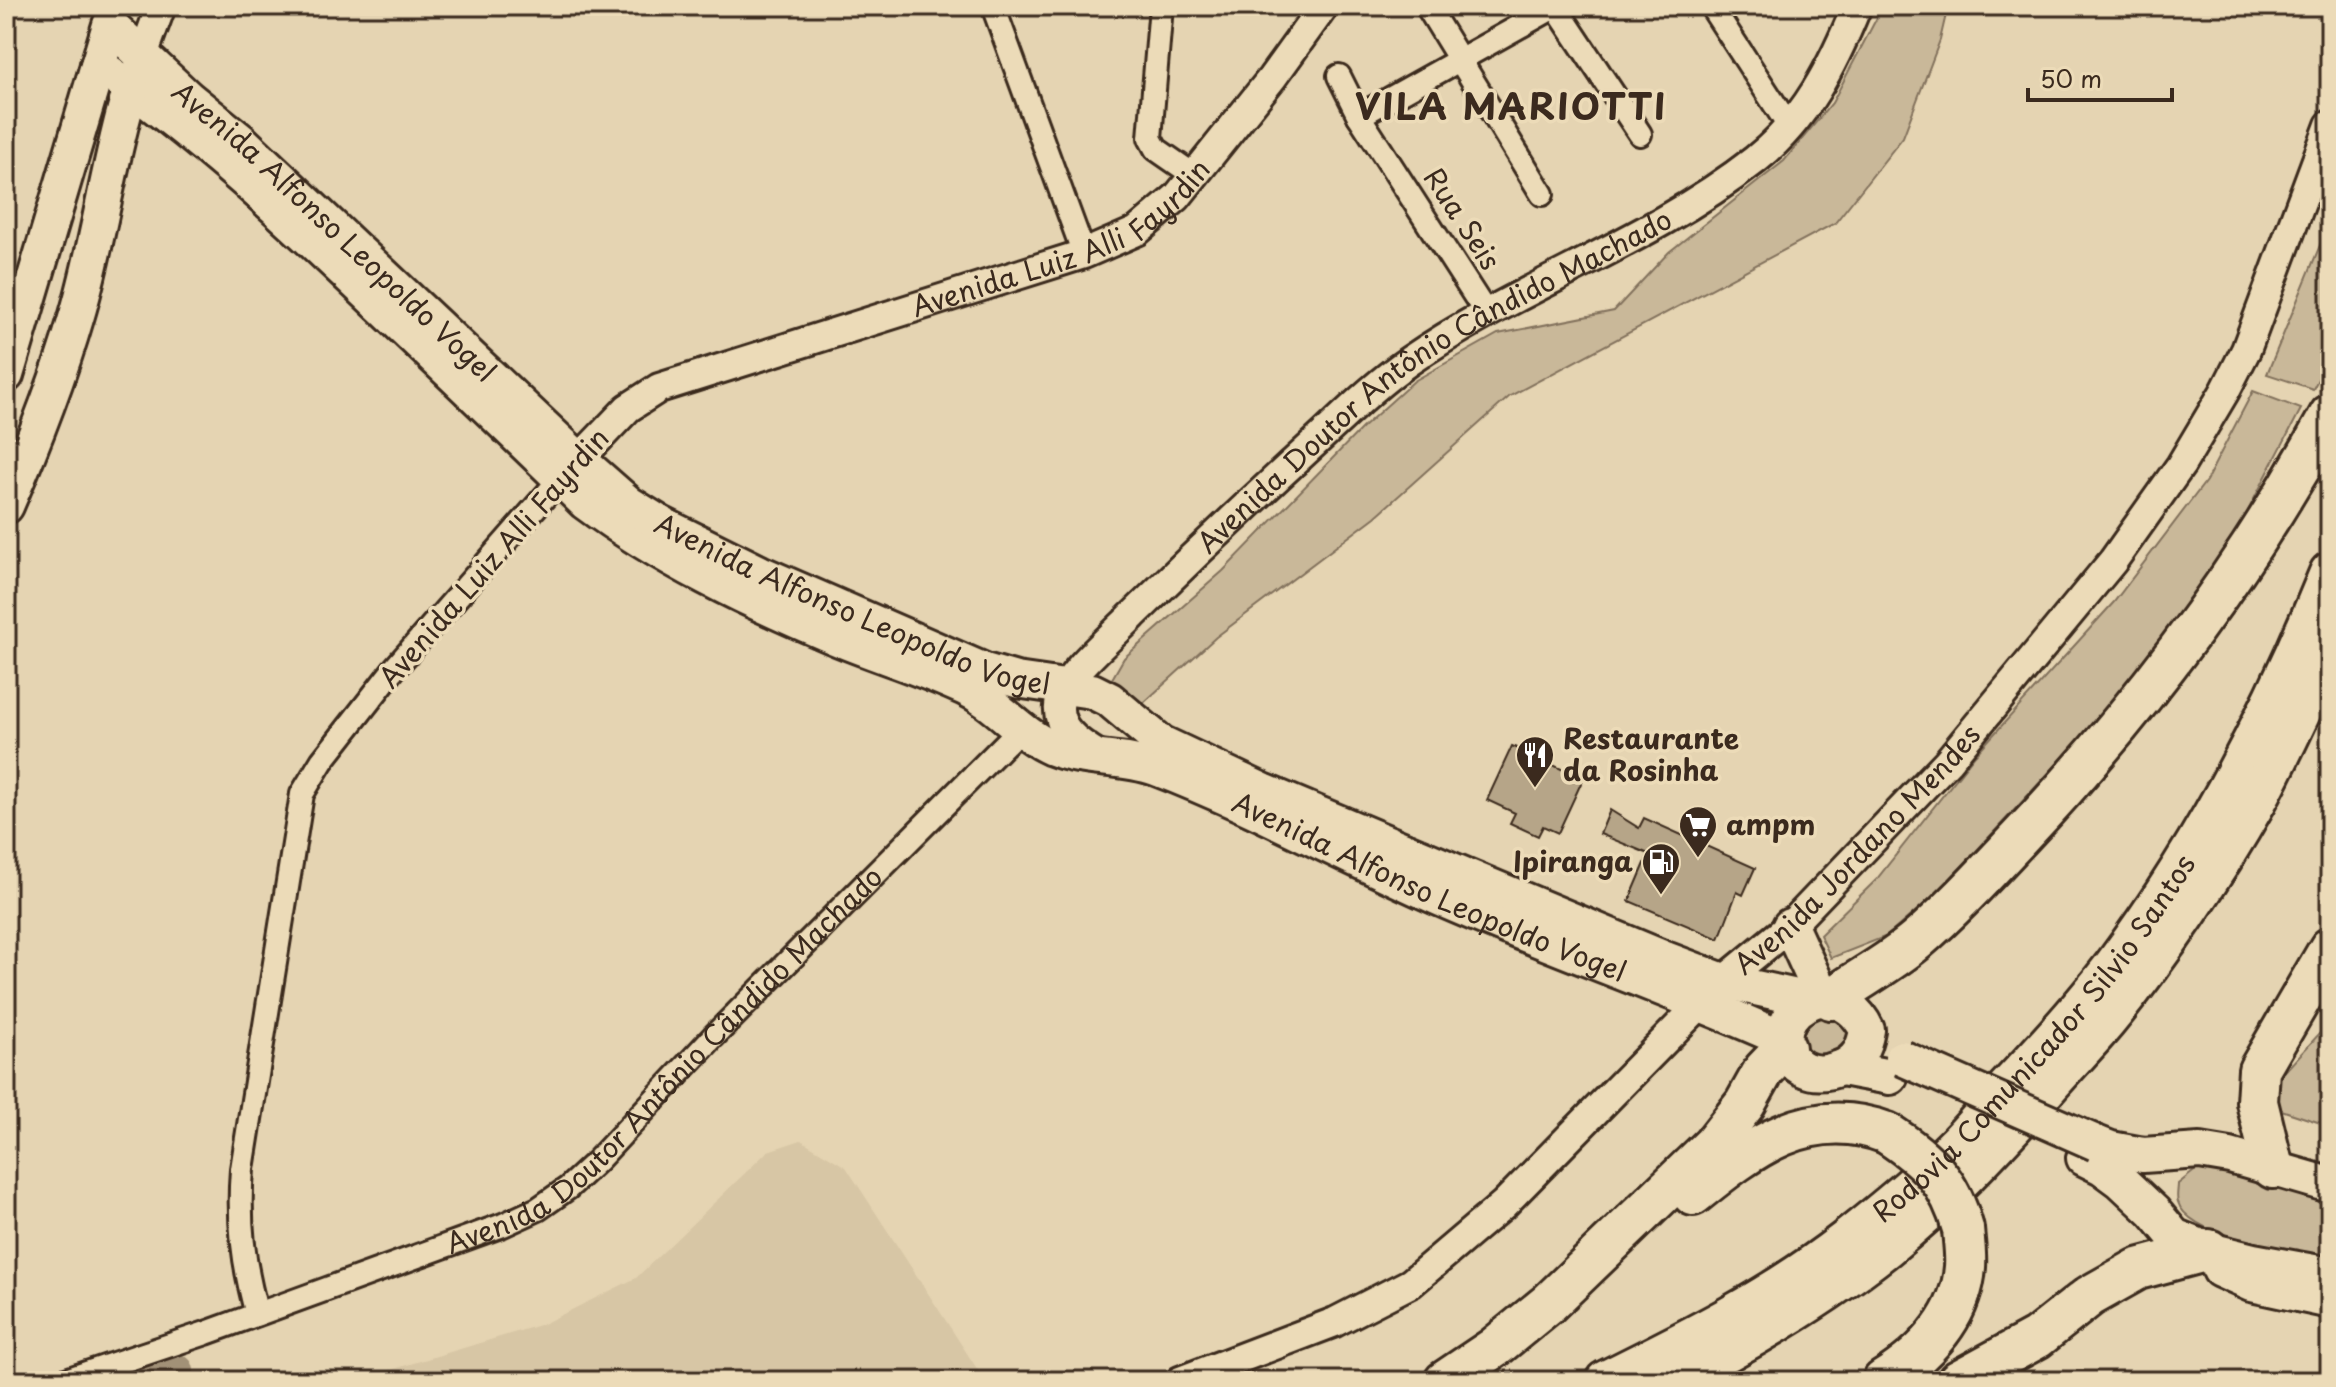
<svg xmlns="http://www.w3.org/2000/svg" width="2336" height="1387" font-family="'Playpen Sans',sans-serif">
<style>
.built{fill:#d7c6a5}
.green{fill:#c9b899;stroke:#82715c;stroke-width:2}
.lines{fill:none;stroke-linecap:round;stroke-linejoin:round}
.river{stroke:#a29177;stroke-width:34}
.building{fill:#b6a588;stroke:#3b2a1e;stroke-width:2}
.minor-casing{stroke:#3b2a1e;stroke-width:28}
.tertiary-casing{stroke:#3b2a1e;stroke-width:34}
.primary-casing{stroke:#3b2a1e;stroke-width:40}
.motorway-casing{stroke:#3b2a1e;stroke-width:46}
.minor{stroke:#ecdbb8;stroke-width:22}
.tertiary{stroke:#ecdbb8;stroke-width:28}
.primary{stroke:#ecdbb8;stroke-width:34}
.motorway{stroke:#ecdbb8;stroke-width:40}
.primary-bridge-casing{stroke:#3b2a1e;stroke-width:40;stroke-linecap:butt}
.motorway-bridge-casing{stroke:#3b2a1e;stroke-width:46;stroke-linecap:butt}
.primary-bridge{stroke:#ecdbb8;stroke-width:34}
.motorway-bridge{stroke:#ecdbb8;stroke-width:40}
.labels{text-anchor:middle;stroke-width:7;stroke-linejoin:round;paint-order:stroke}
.street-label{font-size:28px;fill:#3b2a1e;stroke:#ecdbb8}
.poi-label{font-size:28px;font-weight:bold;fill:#3b2a1e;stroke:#ecdbb8;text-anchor:start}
.district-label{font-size:36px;font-weight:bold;letter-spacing:2px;fill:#3b2a1e;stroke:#ecdbb8}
</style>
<rect width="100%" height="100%" fill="#e5d4b2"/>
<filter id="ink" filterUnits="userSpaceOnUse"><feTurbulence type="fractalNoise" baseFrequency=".0125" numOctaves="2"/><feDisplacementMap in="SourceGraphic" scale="16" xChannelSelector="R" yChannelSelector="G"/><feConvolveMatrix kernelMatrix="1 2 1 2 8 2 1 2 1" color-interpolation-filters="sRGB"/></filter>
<g filter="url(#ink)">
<!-- built -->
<path class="built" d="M801 1140 846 1167 985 1381H354L543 1324 636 1278 768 1151Z"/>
<!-- green -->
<path class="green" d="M1883 6H1948L1940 40 1903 137 1835 223 1510 396 1375 517 1216 637 1138 708 1105 691 1124 658 1223 571 1362 428 1414 381 1498 334 1614 311 1669 252 1784 161 1832 103Z
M2330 221V356L2313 389 2267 374Z
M2253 391 2301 409 2229 547 2122 694 1939 891 1887 936 1831 958 1820 935 1876 880 1975 755 2114 602 2206 481Z
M1832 1012 1851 1032C1845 1051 1830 1054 1812 1056L1789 1032 1791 1025Z
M2330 1022V1126L2257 1102Z
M2203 1164 2330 1196V1261C2298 1256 2187 1236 2178 1202 2176 1198 2178 1189 2178 1184Z"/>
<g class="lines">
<!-- river -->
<path class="river" d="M145 1381 177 1371"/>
</g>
<!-- building -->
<path class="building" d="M1512 746 1583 779 1558 833 1543 826 1538 836 1510 823 1515 813 1487 800Z
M1610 810 1639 828 1644 818 1755 868 1743 895 1737 892 1719 939 1629 901 1649 854 1600 834Z"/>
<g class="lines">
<!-- minor casing -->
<g class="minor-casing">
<g id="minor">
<path d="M993 6 1084 254"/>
<path d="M1161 6 1150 138 1156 149 1195 176"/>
<path d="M1427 6 1542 194"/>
<path d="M1555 6 1640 134"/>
<path d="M1711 6 1790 128"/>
<path d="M1339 76 1359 116 1486 313"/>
<path d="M1359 116 1556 6"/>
<path d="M257 1314C243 1264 238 1220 242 1169L302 794 322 761 394 669 561 478"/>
<path id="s1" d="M63 1381 206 1333 503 1225 538 1209 568 1188 597 1161 713 1037 1021 728"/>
</g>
</g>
<!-- tertiary casing -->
<g class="tertiary-casing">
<g id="tertiary">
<path d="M137 72 161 6"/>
<path id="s2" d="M564 475 628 408 659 388 1084 254 1137 231 1177 197 1272 78 1324 6"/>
<path id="s3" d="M1100 756C1078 743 1051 726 1061 696 1069 672 1115 634 1133 615 1191 558 1249 503 1309 448 1342 418 1373 386 1409 361 1519 285 1649 243 1755 160 1806 120 1833 65 1857 6"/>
<path id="s4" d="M1180 1381 1335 1322 1411 1283 1504 1204 1723 981 1790 926 1948 761 2113 561 2181 465 2225 391 2246 350 2330 125"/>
</g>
</g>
<!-- primary casing -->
<g class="primary-casing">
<g id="primary">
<path id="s5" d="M98 65C202 136 293 222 384 309 451 373 519 437 585 502 662 559 747 600 835 637 878 655 923 668 965 688 998 703 1019 734 1052 748 1085 761 1123 756 1156 768 1253 805 1344 856 1439 898 1552 948 1670 988 1783 1039"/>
<path id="s6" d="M6 375 110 25 188 98 241 141 579 460 629 504 661 524 760 573 985 671 1016 680 1092 691 1110 700 1161 743 1263 791 1665 959 1723 981 1811 1000"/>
<path d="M6 506C33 444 58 380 77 315 99 241 108 163 131 88"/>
<path d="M1790 926 1823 998"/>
<path d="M1823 998C1844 1000 1858 1011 1867 1030 1864 1048 1858 1061 1840 1068 1783 1092 1758 1011 1823 998Z"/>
<path d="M1842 1068 1890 1077"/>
<path d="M2096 1143 2111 1149 2143 1155 2200 1151 2230 1156 2330 1185"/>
<path d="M2084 1158 2102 1167 2121 1181 2154 1212 2174 1236 2209 1250 2253 1261 2330 1275"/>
<path d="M2220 1270 2251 1284 2330 1301"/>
</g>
</g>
<!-- motorway casing -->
<g class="motorway-casing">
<g id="motorway">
<path d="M1831 999C1859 979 1890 963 1916 941 1953 909 1986 873 2019 838 2139 711 2246 569 2330 415"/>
<path d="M2273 1168 2257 1102 2259 1070 2330 948"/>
<path d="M1693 1195C1751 1148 1809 1103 1887 1133"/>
<path d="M1445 1381 1494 1348 1549 1303 1713 1145 1745 1104 1764 1070 1785 1048"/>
<path id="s7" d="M1606 1381C1689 1340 1773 1298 1846 1241 1883 1212 1922 1180 1956 1146 1973 1129 1988 1110 2004 1092 2043 1051 2081 1010 2115 965 2205 845 2274 711 2330 573"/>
<path d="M1670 1381C1745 1343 1819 1300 1886 1247 1943 1201 1993 1148 2041 1094 2062 1069 2085 1046 2106 1021 2159 956 2215 874 2256 801 2283 751 2306 699 2330 648"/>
<path d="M1883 1381C1924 1355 1961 1319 1965 1267 1966 1255 1964 1242 1963 1229"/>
<path d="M1958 1381 2037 1338 2090 1296 2138 1269 2209 1250"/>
</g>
</g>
<!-- minor -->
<use href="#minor" class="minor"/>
<!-- tertiary -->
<use href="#tertiary" class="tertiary"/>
<!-- primary -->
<use href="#primary" class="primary"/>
<!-- motorway -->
<use href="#motorway" class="motorway"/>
<!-- primary-bridge casing -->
<g class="primary-bridge-casing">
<path id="primary-bridge" d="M1902 1058 2096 1143"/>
</g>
<!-- motorway-bridge casing -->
<g class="motorway-bridge-casing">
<path id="motorway-bridge" d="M1887 1133C1928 1160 1950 1181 1963 1229"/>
</g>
<!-- primary-bridge -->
<use href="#primary-bridge" class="primary-bridge"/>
<!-- motorway-bridge -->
<use href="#motorway-bridge" class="motorway-bridge"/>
</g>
</g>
<!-- icons -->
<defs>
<g id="restaurant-pin" transform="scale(2)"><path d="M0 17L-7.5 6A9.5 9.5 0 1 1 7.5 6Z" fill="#3b2a1e" stroke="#ecdbb8"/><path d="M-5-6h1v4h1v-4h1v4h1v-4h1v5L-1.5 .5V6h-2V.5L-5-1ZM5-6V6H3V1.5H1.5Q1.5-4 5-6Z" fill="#fff"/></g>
<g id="supermarket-pin" transform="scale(2)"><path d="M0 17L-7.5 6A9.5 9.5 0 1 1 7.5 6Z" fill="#3b2a1e" stroke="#ecdbb8"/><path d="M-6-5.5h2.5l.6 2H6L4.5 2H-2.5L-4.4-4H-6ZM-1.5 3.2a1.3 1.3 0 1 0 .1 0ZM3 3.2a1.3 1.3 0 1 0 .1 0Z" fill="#fff"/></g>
<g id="fuel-pin" transform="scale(2)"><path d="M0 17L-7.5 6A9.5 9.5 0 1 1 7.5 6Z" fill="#3b2a1e" stroke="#ecdbb8"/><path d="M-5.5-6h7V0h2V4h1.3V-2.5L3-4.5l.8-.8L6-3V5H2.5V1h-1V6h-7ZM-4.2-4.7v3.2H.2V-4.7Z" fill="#fff"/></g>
</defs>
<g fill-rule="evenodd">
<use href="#restaurant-pin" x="1535" y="755"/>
<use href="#supermarket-pin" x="1698" y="825"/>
<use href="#fuel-pin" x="1661" y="862"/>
</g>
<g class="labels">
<!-- street labels -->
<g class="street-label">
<text transform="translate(1462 219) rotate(57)" y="10">Rua Seis</text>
<text dy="10" stroke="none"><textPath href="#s6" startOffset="670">Avenida Alfonso Leopoldo Vogel</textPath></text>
<text dy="10" stroke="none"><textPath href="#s2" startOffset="562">Avenida Luiz Alli Fayrdin</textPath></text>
<text dy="10" stroke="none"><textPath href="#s3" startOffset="572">Avenida Doutor Antônio Cândido Machado</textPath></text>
<text transform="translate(494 558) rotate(-49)" y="10">Avenida Luiz Alli Fayrdin</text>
<text dy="10" stroke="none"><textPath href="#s6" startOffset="1318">Avenida Alfonso Leopoldo Vogel</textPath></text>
<text dy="10" stroke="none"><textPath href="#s4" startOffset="874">Avenida Jordano Mendes</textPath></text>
<text dy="10" stroke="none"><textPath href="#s5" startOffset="1590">Avenida Alfonso Leopoldo Vogel</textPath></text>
<text dy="10" stroke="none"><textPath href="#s7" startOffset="556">Rodovia Comunicador Silvio Santos</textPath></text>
<text dy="10" stroke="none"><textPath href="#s1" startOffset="696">Avenida Doutor Antônio Cândido Machado</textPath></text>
</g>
<!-- poi labels -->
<g class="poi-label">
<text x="1563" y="749">Restaurante<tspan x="1563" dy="32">da Rosinha</tspan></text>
<text x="1726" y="835">ampm</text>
<text x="1633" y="872" text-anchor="end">Ipiranga</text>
</g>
<!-- district labels -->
<g class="district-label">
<text x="1511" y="120">VILA MARIOTTI</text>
</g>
</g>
<!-- margin -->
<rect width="2336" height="1387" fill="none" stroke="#ecdbb8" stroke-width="32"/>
<rect x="16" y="16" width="2304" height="1355" fill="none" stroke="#3b2a1e" stroke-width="3" filter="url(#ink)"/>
<!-- scale -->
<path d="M2028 88v12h144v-12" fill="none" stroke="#3b2a1e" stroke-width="4"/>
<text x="2040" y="88" font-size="24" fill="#3b2a1e" stroke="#ecdbb8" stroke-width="6" paint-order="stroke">50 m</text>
</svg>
